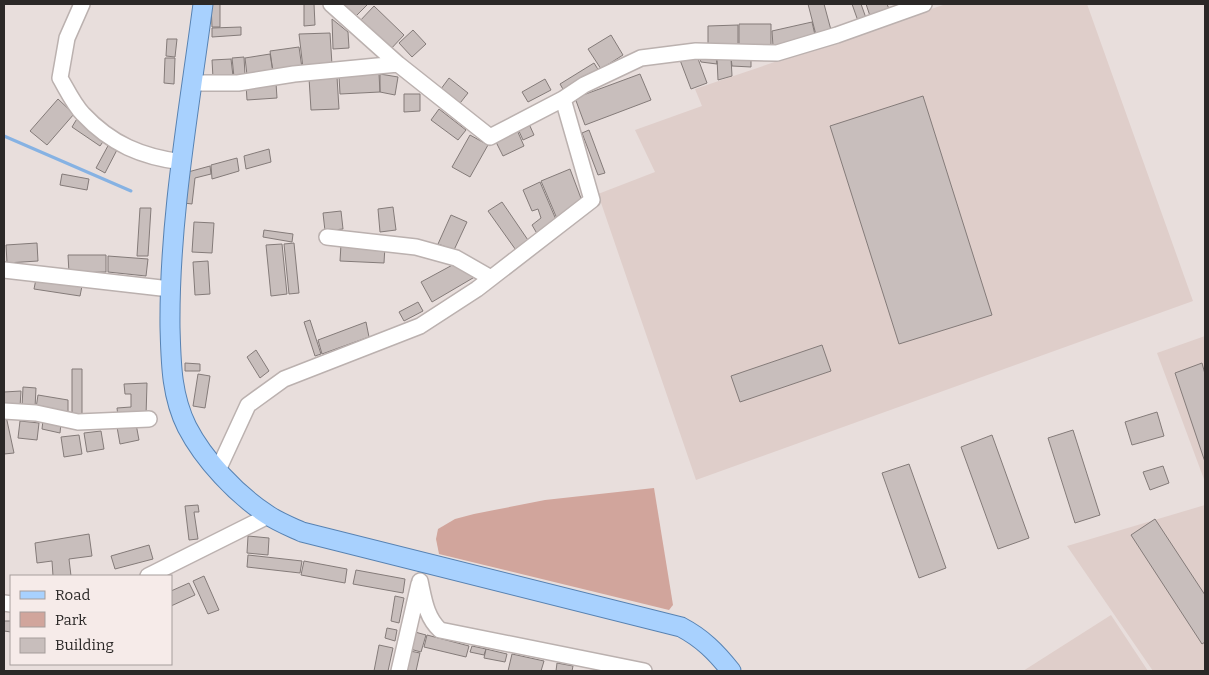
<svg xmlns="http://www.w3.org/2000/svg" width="1209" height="675" font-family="Bitter,serif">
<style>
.built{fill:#dfceca}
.green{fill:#d1a59c}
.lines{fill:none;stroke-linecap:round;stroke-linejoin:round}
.stream{stroke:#86b2e3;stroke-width:3}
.building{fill:#c8bebc;stroke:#847b79}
.minor-casing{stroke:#bbb1af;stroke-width:18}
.major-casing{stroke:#5782b2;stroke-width:21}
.minor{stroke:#fff;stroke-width:15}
.major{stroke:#a8d1fe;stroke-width:19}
</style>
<rect width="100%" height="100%" fill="#e8dedc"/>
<!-- built -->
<path class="built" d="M946 4H1087L1193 301 696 480 598 194 655 172 635 130 702 106 695 89Z
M1205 336V482L1157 353Z
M1205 505V671H1153L1067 546Z
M1111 615 1148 671H1023Z"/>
<!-- green -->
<path class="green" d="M654 488 673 605 669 610 439 554 436 539 438 529 455 519 474 514 545 500Z"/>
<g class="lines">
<!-- stream -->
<path class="stream" d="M4 136 131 191"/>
</g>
<!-- building -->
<path class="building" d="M211 4H220V27H212Z
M304 4H314L315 25 304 26Z
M340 4H368L353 19Z
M808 4H824L831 30 816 35Z
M852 4H861L866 18 858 21Z
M866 4H887L889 9 870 16Z
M374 6 404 35 388 52 358 23Z
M332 19 348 32 349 48 333 49Z
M812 22 815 35 773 46 772 31Z
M739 24H771V46H739Z
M738 25V46H708V26Z
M241 27V35L212 37V28Z
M413 30 426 44 412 57 399 43Z
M330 33 332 65 303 68 299 34Z
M611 35 623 55 601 69 588 49Z
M167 39H177L175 57 166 56Z
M299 47 302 68 273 72 270 51Z
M270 54 273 72 247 75 245 58Z
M697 56 707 83 691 89 680 60Z
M699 56 716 58 717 64 701 62Z
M244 57 245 75 234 77 232 58Z
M165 58H175L174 84 164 83Z
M717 58H731L732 76 718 80Z
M731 58 751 59V67L732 66Z
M231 59 233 76 213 78 212 60Z
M594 63 599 71 564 91 560 84Z
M379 74 380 92 340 94 339 76Z
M380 74 398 77 395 95 380 92Z
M640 74 651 100 585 125 575 98Z
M337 77 339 109 311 110 309 78Z
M449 78 468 93 457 107 438 93Z
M545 79 551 90 528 102 522 92Z
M276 83 277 98 247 100 246 85Z
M404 94H420V111L404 112Z
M923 96 992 315 899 344 830 126Z
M58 99 74 114 47 145 30 131Z
M439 109 466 130 458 140 431 120Z
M78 117 107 136 100 146 72 127Z
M529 124 534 135 523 140 518 129Z
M517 130 524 146 503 156 495 140Z
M589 130 605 173 598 175 582 133Z
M470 135 488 145 470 177 452 167Z
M110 142 119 146 105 173 96 168Z
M269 149 271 162 246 169 244 156Z
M237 158 239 171 212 179 211 165Z
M210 166 211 174 195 178 192 204 184 203 188 172Z
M570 169 582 201 558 221 541 181Z
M62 174 89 179 87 190 60 185Z
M540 182 557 222 539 237 532 225 541 218 538 209 532 211 523 190Z
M502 202 530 243 518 253 488 211Z
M393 207 396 230 380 232 378 209Z
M140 208H151L148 256H137Z
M341 211 343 229 325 231 323 213Z
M451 215 467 222 454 250 438 244Z
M194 222 214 223 212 253 192 252Z
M264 230 293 234 292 242 263 237Z
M37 243 38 261 7 263 6 245Z
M294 243 299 293 289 294 284 244Z
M282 244 287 294 271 296 266 245Z
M341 244 385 246 384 263 340 261Z
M68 255H106V272L69 273Z
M108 256 148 259 146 276 108 272Z
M208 261 210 294 195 295 193 262Z
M458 262 478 275 432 302 421 282Z
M36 279 82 286 80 296 34 289Z
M418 302 423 311 404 321 399 312Z
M310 320 321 354 315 356 304 322Z
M366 322 369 337 322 354 318 340Z
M822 345 831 371 740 402 731 376Z
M256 350 269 371 260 378 247 357Z
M185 363 200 364V371H185Z
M1202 363 1205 374V462L1175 373Z
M72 369H82V415H72Z
M198 374 210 376 205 408 193 406Z
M147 383 146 416 118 417 117 408 131 407V394H125L124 384Z
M23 387 36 388 35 408 22 407Z
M21 391 20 407H4V392Z
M38 395 68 400V414L36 408Z
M1157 412 1164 436 1132 445 1125 422Z
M6 416 14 453 4 454V417Z
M43 420 61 423 60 433 42 429Z
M20 421 39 423 37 440 18 438Z
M136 424 139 440 120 444 117 427Z
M1073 430 1100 515 1075 523 1048 438Z
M101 431 104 449 87 452 84 433Z
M79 435 82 454 64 457 61 437Z
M992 435 1029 538 998 549 961 447Z
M909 464 946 568 919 578 882 473Z
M1163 466 1169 483 1150 490 1143 472Z
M198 505 199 512H194L198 539 189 540 185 506Z
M1155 519 1205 595V642L1202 644 1131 535Z
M89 534 92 556 69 559 71 576H53L52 561 37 563 35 543Z
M248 536 269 538 268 555 247 553Z
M149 545 153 559 115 569 111 556Z
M248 555 302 561 300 573 247 567Z
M304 561 347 569 345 583 301 575Z
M356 570 405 579 403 593 353 584Z
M204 576 219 610 208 614 193 581Z
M189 583 195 595 171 606V591Z
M395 596 404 598 399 623 391 621Z
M4 621H11V632L4 631Z
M387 628 397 630 395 641 385 638Z
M415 632 426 635 421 652 410 649Z
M427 635 469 646 466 657 424 647Z
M379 645 393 648 388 671H374Z
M472 646 486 649 484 655 470 652Z
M486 649 507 654 505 662 484 658Z
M410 651 420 653 416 671H405Z
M512 654 544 661 541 671H508Z
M557 663 573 666 572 671H556Z"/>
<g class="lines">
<!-- minor casing -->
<g class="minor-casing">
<path id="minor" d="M82 4 67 38 60 78C67 90 74 105 83 114 111 144 142 157 182 162
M331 4 398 64 490 137 563 99 584 85 641 58 696 51 777 53 837 35 924 4
M192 83H238L294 74 398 64
M327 237 416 247 456 258 491 278
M4 270 170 289
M4 411 36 413 78 422 149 419
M218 470 248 405 284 379 420 326 477 289 592 200 563 99
M148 576 268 516
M420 581C424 599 426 617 440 630L644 671
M4 603 11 604
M399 671 419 584"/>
</g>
<!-- major casing -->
<g class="major-casing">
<path id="major" d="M203 4C189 111 169 219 170 327 171 361 171 395 187 427 204 460 237 495 268 515 278 522 291 527 302 532L681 627C702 638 716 652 731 671"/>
</g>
<!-- minor -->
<use href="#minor" class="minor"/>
<!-- major -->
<use href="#major" class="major"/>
</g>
<!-- border -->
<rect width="1209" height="675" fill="none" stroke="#2b2827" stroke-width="10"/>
<!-- legend -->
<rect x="10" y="575" width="162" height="90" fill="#f6ebe9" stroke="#a59d9b"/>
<rect x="20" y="591" width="25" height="8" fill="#a8d1fe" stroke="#a59d9b"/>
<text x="55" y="600" font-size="15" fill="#2b2827">Road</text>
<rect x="20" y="612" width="25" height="15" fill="#d1a59c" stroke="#a59d9b"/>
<text x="55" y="625" font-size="15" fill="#2b2827">Park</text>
<rect x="20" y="638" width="25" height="15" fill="#c8bebc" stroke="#a59d9b"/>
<text x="55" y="650" font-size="15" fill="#2b2827">Building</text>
</svg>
